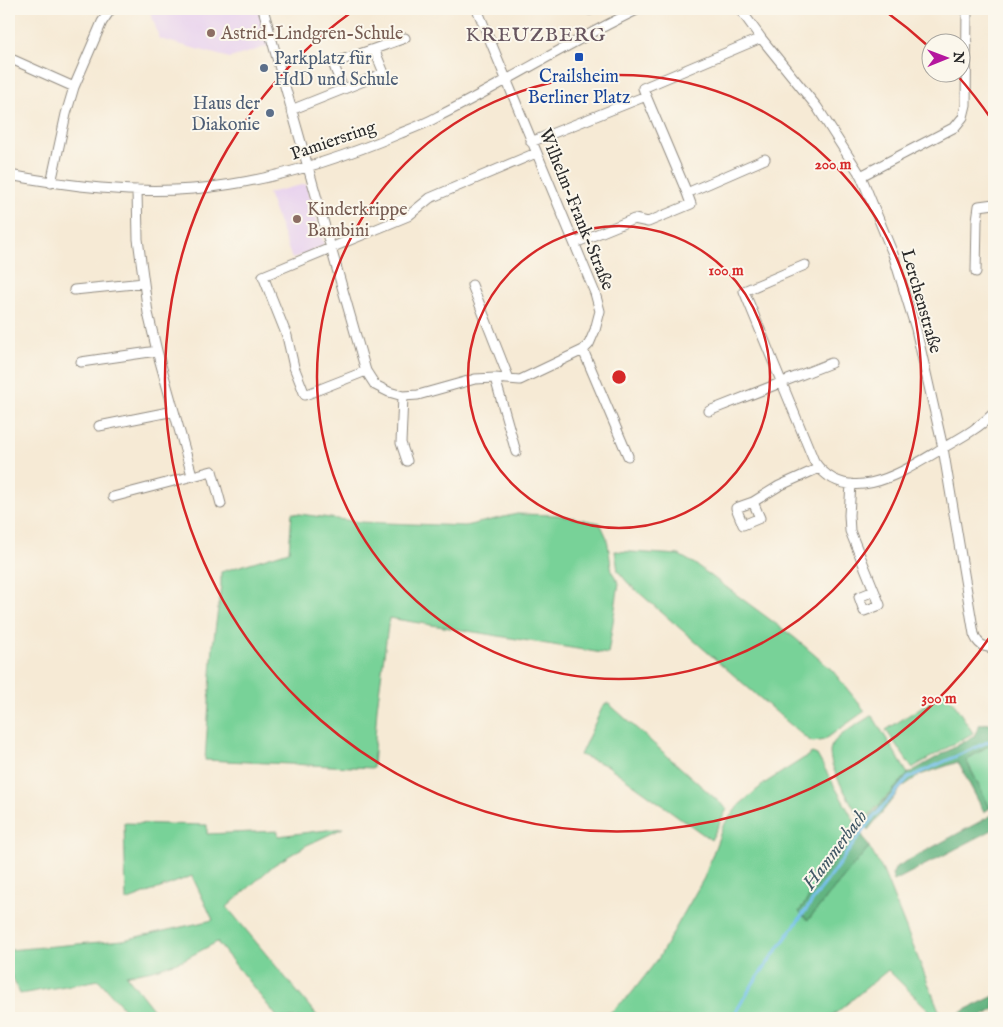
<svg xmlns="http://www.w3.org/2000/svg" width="1003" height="1027" font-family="'IM FELL English',serif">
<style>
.built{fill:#e8d2ee}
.green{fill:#78d298;stroke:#527e62}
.forest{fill:#62b480;stroke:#467056}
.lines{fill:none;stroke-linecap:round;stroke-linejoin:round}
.stream{stroke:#75c0ee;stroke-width:3}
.minor-casing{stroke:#908a80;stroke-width:11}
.minor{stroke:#fff;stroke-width:9}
.ring{fill:none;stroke:#d62828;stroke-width:2.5}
.education-dot{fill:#8d6e63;stroke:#fbf7ec;stroke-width:2}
.transit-dot{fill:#1a4fb4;stroke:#fbf7ec;stroke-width:2}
.service-dot{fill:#5c6f8a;stroke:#fbf7ec;stroke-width:2}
.labels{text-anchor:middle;stroke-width:4;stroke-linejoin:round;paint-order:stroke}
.education-label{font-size:18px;fill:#785e54;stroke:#fbf7ec;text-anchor:start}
.service-label{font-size:18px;fill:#4e5e75;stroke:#fbf7ec;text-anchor:start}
.transit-label{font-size:18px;fill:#164399;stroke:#fbf7ec}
.street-label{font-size:18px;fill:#2b2b2b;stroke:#fbf7ec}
.water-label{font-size:19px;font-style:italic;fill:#415866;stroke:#fbf7ec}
.quarter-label{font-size:20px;letter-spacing:1px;fill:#68565f;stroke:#fbf7ec}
.centre{fill:#d62828;stroke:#fbf7ec;stroke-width:2.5}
.ring-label{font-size:15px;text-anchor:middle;font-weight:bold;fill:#d62828;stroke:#fbf7ec;stroke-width:4;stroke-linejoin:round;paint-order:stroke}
</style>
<rect width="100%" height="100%" fill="#fbf7ec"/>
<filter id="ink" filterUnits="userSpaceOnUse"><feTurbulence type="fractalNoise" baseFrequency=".02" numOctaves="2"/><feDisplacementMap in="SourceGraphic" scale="10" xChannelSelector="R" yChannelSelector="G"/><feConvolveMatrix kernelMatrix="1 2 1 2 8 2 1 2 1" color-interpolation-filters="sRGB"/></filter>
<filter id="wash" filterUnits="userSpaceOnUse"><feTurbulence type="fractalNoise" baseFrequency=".0096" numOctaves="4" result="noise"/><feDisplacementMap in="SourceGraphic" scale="20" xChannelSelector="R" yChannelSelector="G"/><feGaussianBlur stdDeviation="1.12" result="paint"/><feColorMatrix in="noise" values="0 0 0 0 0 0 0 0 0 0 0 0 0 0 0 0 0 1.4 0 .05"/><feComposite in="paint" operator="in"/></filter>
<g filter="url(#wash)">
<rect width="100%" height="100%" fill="#f6ead5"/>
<!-- built -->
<path class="built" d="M149 9H259L269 46 230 58 160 39Z
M306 184 324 245 292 259 268 193Z"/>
<!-- green -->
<path class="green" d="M292 513 360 522 465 526 517 514 558 515 600 523 607 538 612 572 619 583 608 654 389 618 377 708 373 768 205 760 213 646 221 586V572L289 551Z
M615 551 679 555 695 564 795 638 832 670 865 711 824 740 813 742 807 739 628 583 618 571Z
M946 691 973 733 912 768 886 730Z
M608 703 727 809 711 840 608 766 580 755 603 706Z
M872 715 908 774 863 822C854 807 822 761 832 745 838 734 861 723 872 715Z
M994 742V806L990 808 966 760Z
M812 753 817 755 857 826 799 912 808 920 869 847 883 871 942 1018H937L888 970 831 1017 832 1018H604L631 994 658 959 704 878 723 826 739 805 765 783Z
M124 823 207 825V834L278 831V836L343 828 307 845 274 865 227 907 319 1018H278L217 942 183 960 153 970 126 975 160 1018H132L99 980 20 994 9 970V950L123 940 213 920 192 876 126 901Z"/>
<!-- forest -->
<path class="forest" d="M994 723V742L966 760 990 808 984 812 958 762 920 775 902 787 868 830 864 824 909 773 974 736 980 724Z
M994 814V829L894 881 892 875 896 867Z
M857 826 869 847 808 920 799 912Z
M994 996V1010L978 1018H952L951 1017Z"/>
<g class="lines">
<!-- stream -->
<path class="stream" d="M732 1018 754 982 867 825 908 778 994 739"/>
</g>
</g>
<g filter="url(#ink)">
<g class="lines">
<!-- minor casing -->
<g class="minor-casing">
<path id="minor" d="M263 9 366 371 375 385 389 392 403 396 418 395 475 379 495 378 520 380 583 350 589 344 595 330 600 311 595 293 477 9
M589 9 590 10
M740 9 761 38 817 107 861 176 893 254 916 329 943 448 974 634C978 645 983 647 994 648
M9 58 74 87
M343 89 333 63 374 49
M646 96 687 193
M291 110 384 73 374 49 405 38
M531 142 646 96 643 88 761 38
M9 175C70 186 131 194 193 189 265 183 335 161 401 133 414 128 427 123 439 116 507 82 571 41 639 9
M861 176 955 127 963 117 966 105 967 9
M51 183 66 114 74 87 102 22 111 9
M137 190 138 239 148 313 157 351 192 475
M575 243 634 219 648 222 691 204 687 193 765 159
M805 265 744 291 814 461C848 511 907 469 943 448 962 437 979 428 994 413
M976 272 977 220 979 206 994 204
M472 285 509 379
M74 290 144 283
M583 350 628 456
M81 362 157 351
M366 371 305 395 294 367 287 336 263 276 408 216 430 198 536 153
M495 378 516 452
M403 396 401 443 407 461
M709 411 831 363
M99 426 174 411
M851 484 849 515 850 531 880 605 864 611 859 597 874 591
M113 497 212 471 221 504
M753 502 760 518 743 525 736 508 753 502 779 486 819 468"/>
</g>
<!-- minor -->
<use href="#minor" class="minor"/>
</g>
</g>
<!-- distance rings -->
<g class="ring">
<circle cx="619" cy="377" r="151"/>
<circle cx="619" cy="377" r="302"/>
<path d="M992 634A453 453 0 1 1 353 11M885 11A453 453 0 0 1 928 46M956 74A453 453 0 0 1 992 120"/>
</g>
<!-- markers -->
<g class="education-dot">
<circle cx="211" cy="33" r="5"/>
<circle cx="297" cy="219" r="5"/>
</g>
<rect class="transit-dot" x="574" y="52" width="10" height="10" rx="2.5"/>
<g class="service-dot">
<circle cx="264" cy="68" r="5"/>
<circle cx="270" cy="113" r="5"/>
</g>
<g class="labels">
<!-- education labels -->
<g class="education-label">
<text x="221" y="39">Astrid-Lindgren-Schule</text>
<text x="307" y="215">Kinderkrippe<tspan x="307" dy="21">Bambini</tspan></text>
</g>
<!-- service labels -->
<g class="service-label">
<text x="274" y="64">Parkplatz für<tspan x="274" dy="21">HdD und Schule</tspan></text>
<text x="260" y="109" text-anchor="end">Haus der<tspan x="260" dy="21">Diakonie</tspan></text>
</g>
<!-- transit labels -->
<g class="transit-label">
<text x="579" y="82">Crailsheim<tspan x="579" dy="21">Berliner Platz</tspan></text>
</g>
<!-- street labels -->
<g class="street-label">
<text transform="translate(333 140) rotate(-19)" y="6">Pamiersring</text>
<text transform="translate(577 209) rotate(68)" y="6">Wilhelm-Frank-Straße</text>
<text transform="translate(922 301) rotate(74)" y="6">Lerchenstraße</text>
</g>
<!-- water labels -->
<g class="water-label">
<text transform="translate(834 849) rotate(-53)" y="7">Hammerbach</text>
</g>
<!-- quarter labels -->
<g class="quarter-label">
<text x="536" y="41">KREUZBERG</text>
</g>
</g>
<circle cx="619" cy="377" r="8" class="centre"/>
<g class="ring-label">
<text x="833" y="169">200 m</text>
<text x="726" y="275">100 m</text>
<text x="939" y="703">300 m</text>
</g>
<!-- margin -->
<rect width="1003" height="1027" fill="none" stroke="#fbf7ec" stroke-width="30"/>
<!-- north arrow -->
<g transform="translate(946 58) rotate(89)"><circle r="24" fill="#fbf7ec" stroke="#a8a59f"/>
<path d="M0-4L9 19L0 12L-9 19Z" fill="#b5179e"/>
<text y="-8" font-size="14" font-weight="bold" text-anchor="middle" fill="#2b2b2b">N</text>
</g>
</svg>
